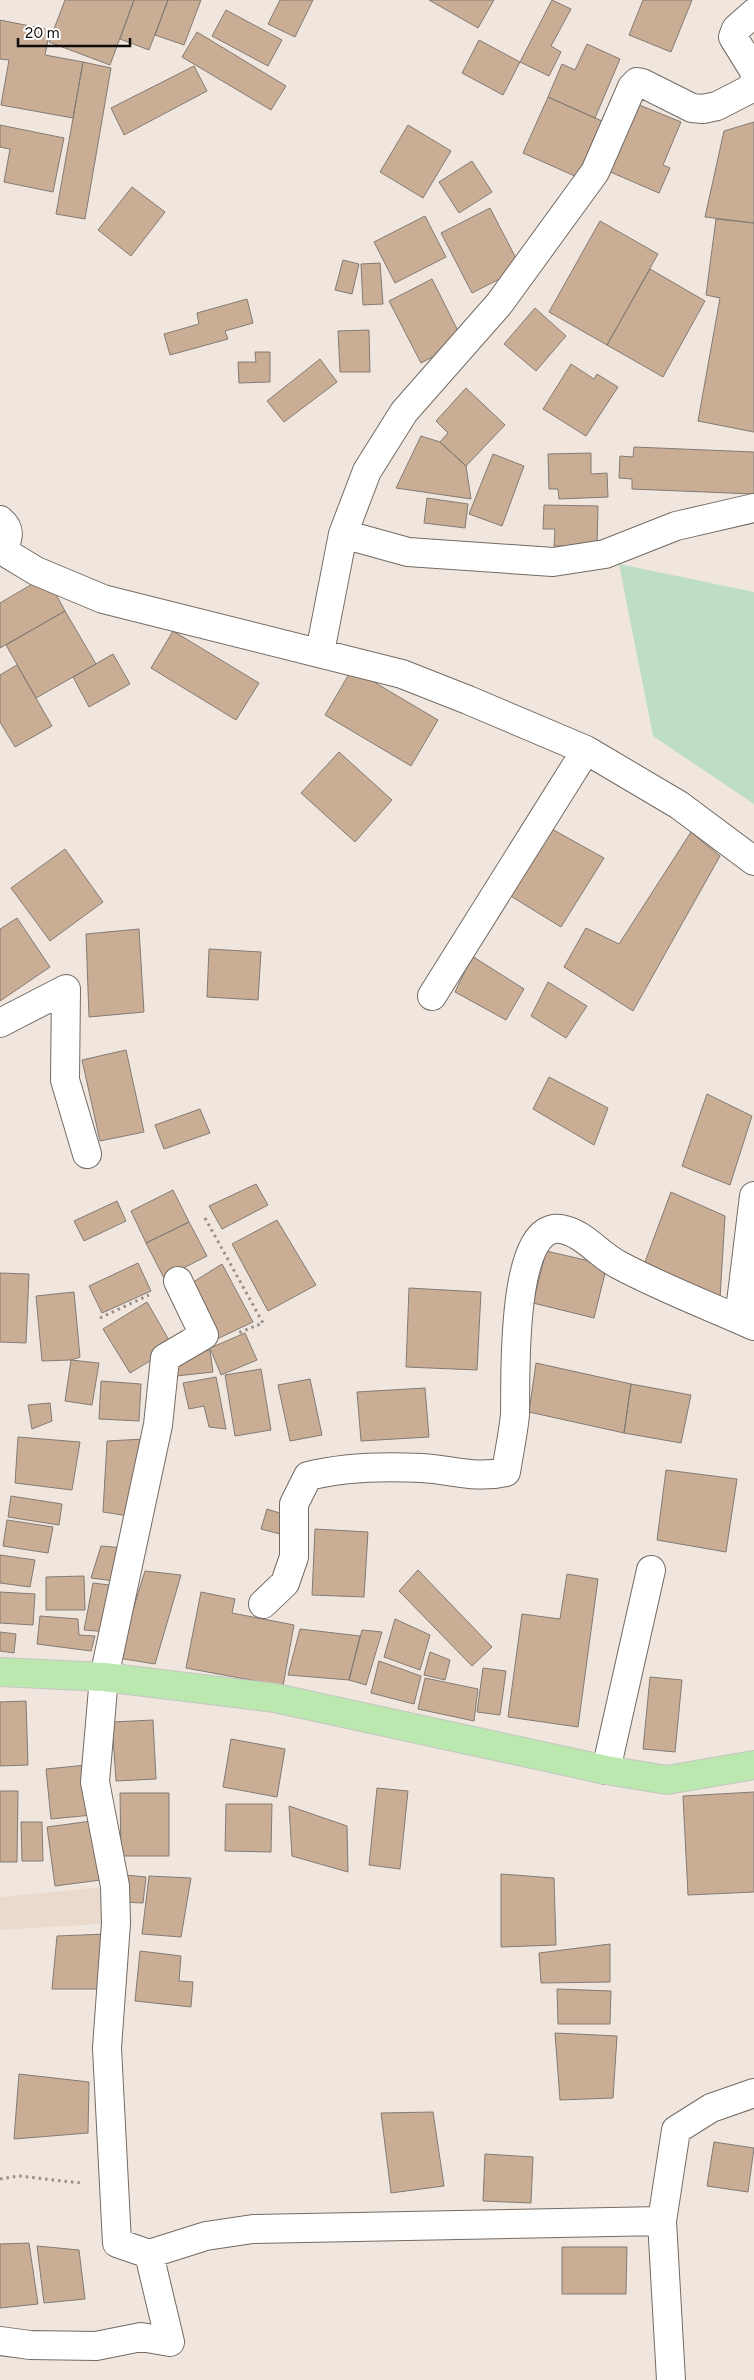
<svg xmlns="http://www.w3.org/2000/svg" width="754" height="2380" font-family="Figtree,sans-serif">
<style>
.built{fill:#eadacd}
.green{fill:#beddc6}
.building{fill:#caad95;stroke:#837b74}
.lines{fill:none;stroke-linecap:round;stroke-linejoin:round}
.minor-casing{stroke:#736b64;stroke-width:30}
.major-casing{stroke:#c5c5c4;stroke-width:30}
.path{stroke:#978f89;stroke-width:3;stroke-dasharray:2.5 4;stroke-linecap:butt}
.minor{stroke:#fff;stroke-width:28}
.major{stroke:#bbe8af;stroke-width:28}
</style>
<rect width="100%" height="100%" fill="#f0e6de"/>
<!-- built -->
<path class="built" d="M115 1886 116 1923 0 1930V1897Z"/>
<!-- green -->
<path class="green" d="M619 564 754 592V804L653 736Z"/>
<!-- building -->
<path class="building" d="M65 0H134L110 65 49 42Z
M134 0H168L149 50 120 39Z
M168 0H201L184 45 155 35Z
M280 0H313L295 37 268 24Z
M429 0H494L478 28Z
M552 0 571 9 551 46 561 52 549 76 520 62Z
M643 0H692L671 52 629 35Z
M226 10 282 40 268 66 212 36Z
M0 20 50 30 45 55 83 62 73 118 1 105 9 60 0 59Z
M197 32 286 86 271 110 182 57Z
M479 40 520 62 503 95 462 73Z
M587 44 620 59 595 118 548 97 562 64 575 70Z
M83 62 111 68 85 219 56 214Z
M194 66 207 91 124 135 111 108Z
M548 97 602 121 577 177 523 153Z
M637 104 681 122 663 165 670 168 659 193 608 171Z
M754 122V223L705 217 724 131Z
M0 125 64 138 53 192 4 182 10 149 0 147Z
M408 125 451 151 423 198 380 172Z
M472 161 492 192 459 213 439 182Z
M132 187 165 212 131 256 98 230Z
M490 208 521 268 472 293 441 233Z
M425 216 446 257 395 283 374 242Z
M716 219 754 223V432L698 421 720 298 706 295Z
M600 221 658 254 607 345 549 312Z
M343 260 359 264 352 294 335 290Z
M380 263 383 304 363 305 361 264Z
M650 269 705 301 663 377 607 345Z
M432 279 463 341 421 363 389 301Z
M247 299 253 323 225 331 228 339 170 355 164 334 199 324 197 313Z
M535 308 566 336 536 371 504 344Z
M369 330 370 372H340L338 331Z
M255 352H270V382L239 383 238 362H256Z
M320 359 337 382 284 422 267 401Z
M571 364 594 379 597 374 618 387 586 436 543 409Z
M466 388 505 425 466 466 440 442 448 433 436 421Z
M421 436 440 442 466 466 471 499 396 488Z
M634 447 754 452V494L632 489V479L619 478 620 456 633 457Z
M591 453V474L607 473 608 497 559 499 558 489H549L548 454Z
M493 454 524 466 502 526 469 514Z
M427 498 468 504 465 528 424 523Z
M544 505 598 506 597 547 554 546 555 529H543Z
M46 576 65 611 0 648V603Z
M65 611 96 664 36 698 6 645Z
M173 631 259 683 236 720 151 668Z
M113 654 130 684 89 707 73 677Z
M17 665 52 726 15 747 0 722V675Z
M352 669 438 720 411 766 325 715Z
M339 752 392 800 355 842 301 793Z
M550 828 604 858 561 927 509 895Z
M691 832 720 856 633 1011 564 967 586 928 619 944Z
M65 849 103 902 50 941 11 888Z
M17 918 50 967 0 1001V929Z
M139 929 144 1012 89 1017 86 934Z
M209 949 261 952 258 1000 207 997Z
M472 956 524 989 506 1020 455 992Z
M548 982 587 1006 566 1038 531 1016Z
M126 1050 144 1132 100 1141 82 1060Z
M549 1077 608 1108 594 1145 533 1109Z
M707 1094 752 1116 730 1185 682 1166Z
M200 1109 210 1133 164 1149 155 1125Z
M256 1184 268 1205 222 1229 209 1206Z
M173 1190 189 1222 146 1243 131 1211Z
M671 1192 725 1216 720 1299 642 1270Z
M117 1201 126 1221 84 1241 74 1221Z
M277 1220 316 1285 268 1311 232 1244Z
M189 1222 207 1256 164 1278 146 1243Z
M546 1251 607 1265 594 1318 533 1303Z
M138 1263 151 1291 102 1313 89 1286Z
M222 1264 253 1322 217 1339 190 1284Z
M0 1273 29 1274 26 1343 0 1342Z
M409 1288 481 1292 477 1370 406 1367Z
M74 1292 80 1357 71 1360 42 1361 36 1296Z
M147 1302 173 1347 130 1373 103 1329Z
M245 1333 257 1360 221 1375 210 1348Z
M210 1350 213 1372 176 1376 173 1355Z
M71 1360 99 1363 92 1405 65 1401Z
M536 1363 631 1384 624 1433 529 1412Z
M261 1369 271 1430 235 1436 225 1375Z
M216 1377 226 1429 209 1427 204 1406 189 1409 183 1383Z
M310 1379 322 1435 290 1441 278 1385Z
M101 1381 141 1384 139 1421 99 1419Z
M631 1384 691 1395 681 1443 624 1433Z
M425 1388 429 1437 361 1441 357 1392Z
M50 1403 52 1421 32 1429 28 1405Z
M18 1437 80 1442 72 1490 15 1483Z
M144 1439 129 1516 103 1512 107 1441Z
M666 1470 737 1479 726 1552 657 1540Z
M11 1496 62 1504 59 1525 8 1517Z
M267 1509 289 1516 284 1535 261 1529Z
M7 1520 53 1527 48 1553 3 1546Z
M315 1529 368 1532 364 1597 312 1595Z
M101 1546 125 1548 115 1581 91 1578Z
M0 1555 35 1560 30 1587 0 1583Z
M418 1570 492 1647 472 1666 399 1591Z
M145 1571 181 1575 155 1664 118 1658Z
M567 1574 598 1579 578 1727 508 1717 522 1614 560 1619Z
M84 1576 85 1610H46V1577Z
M93 1583 118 1586 109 1632 84 1630Z
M0 1592 35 1594 33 1625 0 1623Z
M201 1592 235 1599 232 1613 294 1625 283 1686 186 1668Z
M40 1616 78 1619 79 1635 95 1636 91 1651 37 1644Z
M395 1619 430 1635 420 1670 384 1657Z
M300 1629 360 1636 349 1680 288 1675Z
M362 1630 382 1632 366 1685 349 1680Z
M0 1632 16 1634 14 1653 0 1651Z
M430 1652 450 1660 445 1680 424 1675Z
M379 1661 421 1676 414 1704 371 1693Z
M483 1668 506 1671 500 1715 477 1712Z
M650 1677 682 1680 675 1752 643 1749Z
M425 1678 478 1689 474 1721 418 1709Z
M26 1701 28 1765 0 1766V1702Z
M153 1720 156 1779 116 1781 112 1722Z
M231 1739 285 1749 277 1797 223 1787Z
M87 1765 92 1815 51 1819 46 1769Z
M377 1788 408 1791 400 1869 369 1865Z
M0 1791H18L17 1862H0Z
M754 1792V1892L688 1895 683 1796Z
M120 1793H169V1856H121Z
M226 1804H272L271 1852 225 1851Z
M289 1806 347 1826 348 1872 292 1856Z
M99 1820 108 1879 55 1886 47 1827Z
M21 1822H42L43 1861H22Z
M501 1874 554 1878 556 1945 501 1947Z
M125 1875 146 1877 143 1903 122 1902Z
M149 1876 191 1878 181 1937 142 1934Z
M106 1934 105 1989H52L57 1936Z
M610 1944V1982L541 1983 539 1953Z
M140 1951 181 1956 179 1981 193 1982 191 2007 135 2001Z
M557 1989 611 1991 610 2024H558Z
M555 2033 617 2036 613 2098 560 2100Z
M19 2074 89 2082 88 2133 14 2139Z
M433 2112 444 2186 391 2193 381 2113Z
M714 2142 754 2148 748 2192 707 2186Z
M485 2154 533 2157 531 2203 483 2201Z
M29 2243 38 2304 0 2308V2244Z
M37 2246 79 2250 85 2299 44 2303Z
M562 2247H627L626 2294H562Z"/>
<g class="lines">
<!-- minor casing -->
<g class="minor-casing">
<path id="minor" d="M754 13 736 29 733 37 754 71
M0 520C12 530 8 538 3 551L36 571 103 599 402 674 468 700 586 750 679 805 754 861
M343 534 408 552 553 562 605 554 676 526 754 508
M320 652 343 534 367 471 404 412 499 304 595 172 632 87 637 82 642 83 692 108 703 109 717 106 750 89 754 82
M432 996 586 750
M0 1023 66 989 65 1080 87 1154
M739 1319 754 1196
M263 1604 285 1583 294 1557V1504L308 1476C344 1467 384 1466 422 1468 453 1470 475 1479 506 1472 509 1453 513 1434 515 1415 516 1386 509 1220 561 1229 584 1233 599 1255 619 1265 662 1288 709 1306 754 1326
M606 1770 651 1570
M149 2254 117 2243 107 2048 116 1923 115 1886 95 1782 104 1677 158 1425 165 1358 204 1335 178 1281
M0 2341 30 2345 96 2346 141 2337 170 2342 149 2254 206 2236 253 2229 662 2221
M671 2380 662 2221 676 2130 711 2108 754 2093"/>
</g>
<!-- major casing -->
<g class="major-casing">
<path id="major" d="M0 1672 104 1677 275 1698 606 1770 667 1780 754 1765"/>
</g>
<!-- path -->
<path class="path" d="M205 1218 263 1323 238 1333
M100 1318 149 1295
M0 2179 19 2176 81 2183"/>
<!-- minor -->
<use href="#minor" class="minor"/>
<!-- major -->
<use href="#major" class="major"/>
</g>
<!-- scale -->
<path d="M18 38v8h112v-8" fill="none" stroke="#0f0c09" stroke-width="2.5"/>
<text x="25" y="38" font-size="15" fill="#0f0c09" stroke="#ffffff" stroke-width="4" paint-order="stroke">20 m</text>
</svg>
